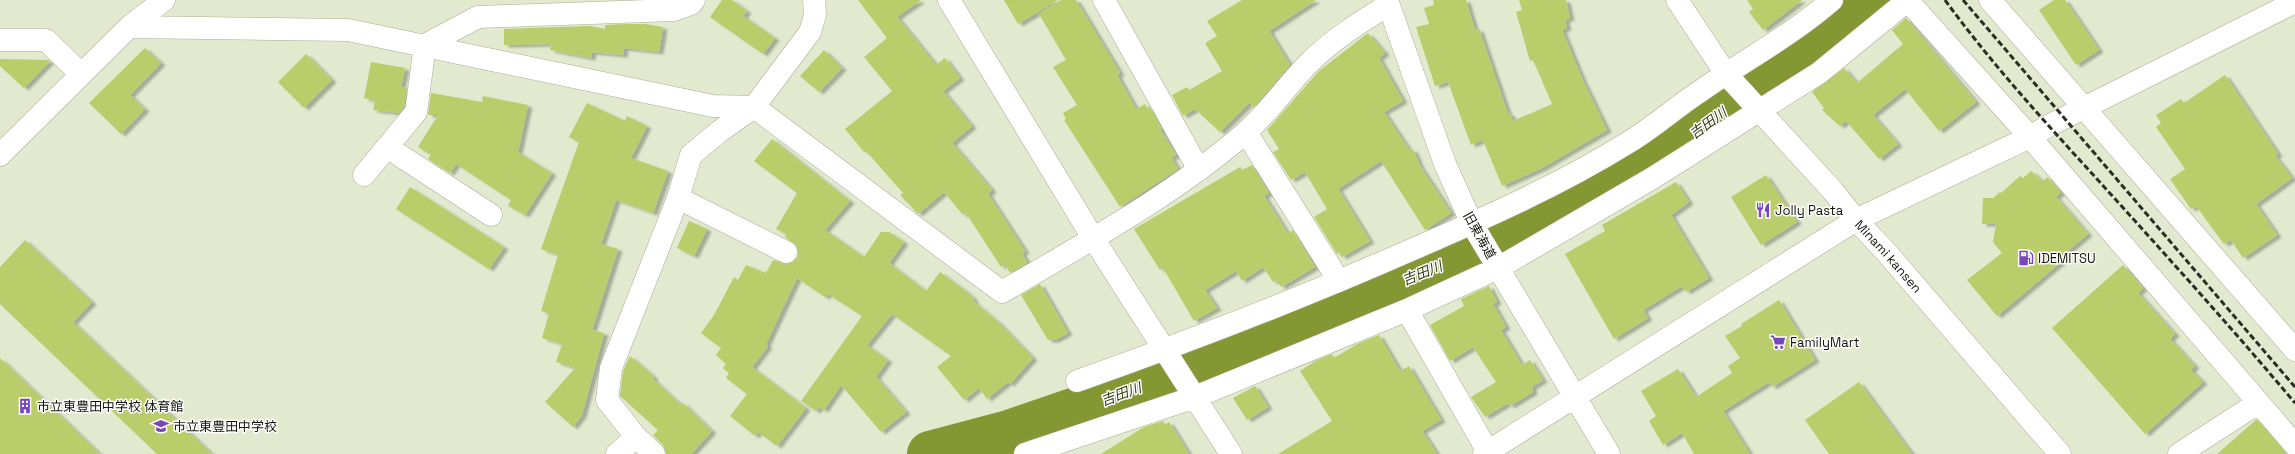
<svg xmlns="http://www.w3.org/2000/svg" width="2295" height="454" font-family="'Space Grotesk','Noto Sans JP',sans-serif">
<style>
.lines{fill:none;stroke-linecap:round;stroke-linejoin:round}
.river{stroke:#859732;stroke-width:46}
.building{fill:#b9ce6b;filter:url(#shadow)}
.minor-casing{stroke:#a8ae95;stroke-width:23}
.major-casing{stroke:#a8ae95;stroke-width:23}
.minor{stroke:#fff;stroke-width:22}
.major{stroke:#fff;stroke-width:22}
.rail{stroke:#2c2e23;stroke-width:3;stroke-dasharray:6 3;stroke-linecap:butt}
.labels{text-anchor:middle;stroke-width:3;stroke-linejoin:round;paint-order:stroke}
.poi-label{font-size:13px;fill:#14160d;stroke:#fff;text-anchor:start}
.street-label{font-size:13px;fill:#14160d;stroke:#fff}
.water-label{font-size:14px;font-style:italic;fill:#363e15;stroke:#fff}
</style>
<defs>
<filter id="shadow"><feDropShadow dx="4.5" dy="2.5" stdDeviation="1" flood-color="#0004"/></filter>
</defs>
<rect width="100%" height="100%" fill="#e2e9cf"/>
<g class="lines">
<!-- river -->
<path class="river" d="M930 454 1009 433 1137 389 1444 264 1565 208 1689 137 1800 56 1867 0"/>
</g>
<!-- building -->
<path class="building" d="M722 0H732L747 11 743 16 775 38 763 54 710 17Z
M858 0H921L897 17 936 65 945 58 960 78 943 91 972 126 952 143 992 190 988 194 1025 251 1022 253 1027 263 1010 273 1005 264 1001 267 966 213 963 215 944 192 918 214 900 195 903 193 866 151 864 152 845 129 892 91 864 57 887 38Z
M1004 0H1058L1018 24Z
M1061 0H1076L1120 73 1117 75 1136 109 1145 104 1147 108 1150 107 1162 129 1160 130 1176 155 1171 158 1178 169 1120 207 1064 120 1066 119 1063 113 1077 105 1053 67 1066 60 1039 14Z
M1242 0H1316L1269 31 1290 65 1253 108 1250 102 1220 132 1195 109 1183 116 1172 95 1187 87 1189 90 1222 71 1205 43 1217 36 1207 21Z
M1433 0H1466L1475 30 1479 29 1508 114 1510 113 1513 121 1552 104 1533 60 1530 61 1516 12 1522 10 1519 0H1566L1570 18 1565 20 1567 28 1562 30 1583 81 1607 130 1542 168 1502 186 1483 140 1471 145 1448 82 1435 86 1416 27 1429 24 1424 8 1434 5Z
M1747 0H1802L1763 30 1749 12 1753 9Z
M2054 0H2065L2099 50 2076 65 2039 10Z
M1906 18 1976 102 1939 131 1905 89 1873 115 1898 144 1879 159 1846 121 1840 126 1822 110 1824 108 1812 92 1844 68 1857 83 1903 44 1892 30Z
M626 24H645L663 27 659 52 624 48 623 55 592 52 591 58 550 50 551 44 504 45V29L590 26 605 29V25Z
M1368 33 1385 53 1379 58 1403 101 1384 112 1410 151 1413 149 1420 166 1451 213 1425 230 1381 161 1338 189 1370 241 1342 257 1339 252 1337 254 1314 217 1327 209 1305 172 1291 180 1273 152 1279 149 1267 130 1319 71Z
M145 48 161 63 130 95 145 109 121 134 89 103Z
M824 50 842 68 819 92 800 76Z
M306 54 332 80 304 108 278 82Z
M0 59 49 60 50 61 24 88 0 66Z
M371 62 405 68 401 87 407 88 404 107 399 113 373 110 375 101 364 98Z
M2225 75 2278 154 2275 156 2292 178 2256 204 2277 235 2243 258 2231 240 2224 244 2196 206 2191 209 2170 179 2185 169 2156 127 2161 123 2156 115 2181 99 2184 103Z
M431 93 482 102 483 96 528 105 518 152 552 173 525 215 508 206 511 200 456 164 450 173 428 159 431 155 418 147 438 115H428Z
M587 103 625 121 627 116 647 126 631 158 668 171 653 213 616 200 601 244 618 249 592 330 604 333 582 415 573 427 545 402 575 368 556 362 562 344 542 338 549 313 541 311 558 255 541 249 579 142 569 137Z
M772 139 850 201 825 230 864 257 881 232H889L904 242 889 263 926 291 940 272 967 292 974 299 973 301 998 322 1033 358 1010 384 1008 382 987 399 979 388 964 400 937 367 951 356 892 314 867 345 888 360 876 377 906 412 881 432 841 385 824 410 819 407 816 411 801 401 862 316 828 294 825 297 797 278 766 344 768 346 752 367 806 408 777 446 758 432 755 436 730 416 747 394 726 378 729 373 723 368 726 364 716 355 721 348 701 333 714 315 734 277 738 280 746 265 766 273 773 260 787 264 797 258 798 252 796 245 785 237 786 234 776 229 797 193 754 161Z
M1252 165 1269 193 1264 196 1288 234 1293 230 1315 267 1281 287 1277 280 1273 282 1263 267 1242 281 1236 271 1205 290 1217 308 1194 321 1163 268 1160 270 1134 229 1240 167 1242 170Z
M2031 171 2042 181 2048 177 2050 180 2061 192 2056 197 2088 234 2058 259 2061 262 1997 316 1967 280 2002 253 1993 242 1996 224H1982L1983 198H1993L2000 192 2001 193 2020 176 2023 178Z
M1766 175 1797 222 1761 245 1731 197Z
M1676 182 1689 202 1671 215 1709 278 1686 292 1682 286 1643 310 1648 318 1614 339 1565 254 1605 231 1602 225Z
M410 187 504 247 489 269 396 209Z
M689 221 707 229 694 256 677 248Z
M25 240 92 302 73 322 212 454H157L0 304V267Z
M2123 265 2143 288 2138 293 2175 334 2170 339 2195 366 2191 370 2203 382 2145 434 2052 328Z
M1040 284 1068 333 1055 340H1048L1021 295Z
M1489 286 1497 302 1493 304 1506 327 1501 330 1522 365 1530 360 1543 380 1532 387 1533 392 1510 406 1508 403 1485 417 1471 397 1496 382 1473 347 1450 361 1430 325 1464 306 1461 299Z
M1779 300 1815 360 1772 387 1769 382 1723 411 1750 454H1694L1682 433 1663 445 1649 421 1656 416 1641 391 1678 369 1696 397 1732 373 1728 366 1740 358 1725 336 1742 326 1741 324Z
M1379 335 1400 371 1409 366 1441 420 1422 431 1437 454H1278L1332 421 1300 371 1315 361 1332 354 1334 358 1357 344Z
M630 356 654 377 653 379 681 405 683 403 712 431 691 454H666L663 445 653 435 658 430 620 396 623 371Z
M0 358 100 454H0Z
M1859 382 1912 454H1829L1805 420Z
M1255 386 1268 407 1247 420 1233 398Z
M2257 419 2287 454H2217Z
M1163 421 1165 425 1169 422 1189 454H1101L1144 427Z"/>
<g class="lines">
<!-- minor casing -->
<g class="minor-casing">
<path id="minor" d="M949 0 1093 238 1231 454
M1104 0 1199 170
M1387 0 1445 164 1472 224 1609 454
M1907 0 2030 137 2295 445
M1990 0 2295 350
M129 27 348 30 713 106 754 107 1002 292C1085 243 1172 196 1245 133 1269 112 1288 84 1310 62 1333 39 1361 22 1388 5
M0 40H46L81 74
M1246 132 1339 281
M387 147 491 215
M0 155 129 27 164 0
M364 175 416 112 425 45 478 17 674 10 691 4 694 0
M678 198 786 252
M1407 310 1488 452
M1077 381C1190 341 1302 298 1411 250 1485 218 1560 185 1629 142 1654 127 1677 106 1702 90 1745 60 1792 35 1832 0
M617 454 636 437
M654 454 636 437 607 400 611 368 678 198 691 155 720 131 754 107 810 32 815 15 814 0
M1025 454 1195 397 1407 310 1498 268 1651 179 1819 73 1907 1
M1484 454 1856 220 2030 137 2048 126 2295 2
M2179 454 2258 403"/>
</g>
<!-- major casing -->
<g class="major-casing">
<g id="major">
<path id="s1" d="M1677 0 1726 74 1833 191 1856 220 1887 253 2060 454"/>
</g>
</g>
<!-- minor -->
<use href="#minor" class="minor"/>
<!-- major -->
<use href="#major" class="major"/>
<!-- rail -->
<path class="rail" d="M1945 0C1991 63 2044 121 2097 179 2164 253 2231 327 2295 403
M1963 0 2295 387"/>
</g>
<!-- icons -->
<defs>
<g id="restaurant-bare" transform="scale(1.2)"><path d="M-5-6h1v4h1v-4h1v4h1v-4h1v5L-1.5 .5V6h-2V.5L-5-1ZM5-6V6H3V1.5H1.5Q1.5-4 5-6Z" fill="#7745bd" stroke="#fff" stroke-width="2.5" paint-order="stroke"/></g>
<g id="fuel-bare" transform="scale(1.2)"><path d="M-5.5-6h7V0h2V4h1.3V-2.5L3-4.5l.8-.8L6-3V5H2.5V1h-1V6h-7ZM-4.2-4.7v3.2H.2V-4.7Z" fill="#7745bd" stroke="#fff" stroke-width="2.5" paint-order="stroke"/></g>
<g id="supermarket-bare" transform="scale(1.2)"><path d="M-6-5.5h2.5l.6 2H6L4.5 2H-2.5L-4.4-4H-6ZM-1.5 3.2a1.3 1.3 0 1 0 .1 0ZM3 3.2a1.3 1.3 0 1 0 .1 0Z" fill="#7745bd" stroke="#fff" stroke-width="2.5" paint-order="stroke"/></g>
<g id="building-bare" transform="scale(1.2)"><path d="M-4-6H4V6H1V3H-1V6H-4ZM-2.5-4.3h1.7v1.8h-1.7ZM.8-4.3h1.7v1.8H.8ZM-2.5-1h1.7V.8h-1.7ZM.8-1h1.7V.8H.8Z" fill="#7745bd" stroke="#fff" stroke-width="2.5" paint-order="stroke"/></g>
<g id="school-bare" transform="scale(1.2)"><path d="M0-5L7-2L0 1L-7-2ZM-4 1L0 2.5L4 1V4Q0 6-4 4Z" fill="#7745bd" stroke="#fff" stroke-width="2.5" paint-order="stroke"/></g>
</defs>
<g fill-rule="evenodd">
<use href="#restaurant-bare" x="1763" y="210"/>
<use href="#fuel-bare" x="2026" y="258"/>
<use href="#supermarket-bare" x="1778" y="342"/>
<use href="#building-bare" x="25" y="406"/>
<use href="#school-bare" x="161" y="426"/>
</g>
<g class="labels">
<!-- poi labels -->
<g class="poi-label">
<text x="1775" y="215">Jolly Pasta</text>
<text x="2038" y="263">IDEMITSU</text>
<text x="1790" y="347">FamilyMart</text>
<text x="37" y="411">市立東豊田中学校 体育館</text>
<text x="173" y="431">市立東豊田中学校</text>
</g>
<!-- street labels -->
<g class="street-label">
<text transform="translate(1480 235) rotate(61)" y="5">旧東海道</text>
<text dy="5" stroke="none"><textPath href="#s1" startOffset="333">Minami kansen</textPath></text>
</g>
<!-- water labels -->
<g class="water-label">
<text transform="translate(1708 123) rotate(-36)" y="5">吉田川</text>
<text transform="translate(1422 273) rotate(-22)" y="5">吉田川</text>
<text transform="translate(1121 394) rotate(-20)" y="5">吉田川</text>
</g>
</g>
</svg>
